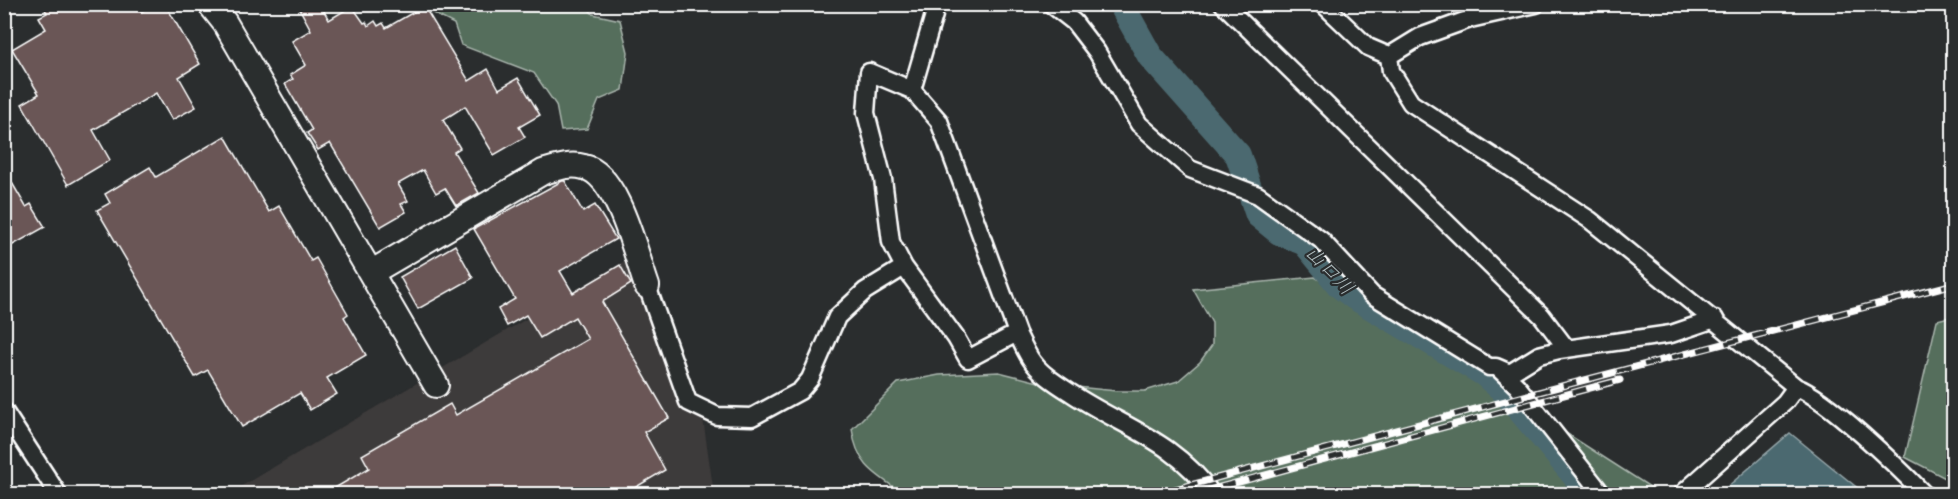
<svg xmlns="http://www.w3.org/2000/svg" width="1958" height="499" font-family="'Architects Daughter','Klee One',sans-serif">
<style>
.built{fill:#3d3a3a}
.green{fill:#556e5c;stroke:#aab6ae;stroke-width:1.5}
.water{fill:#4c696f;stroke:#94a5a9;stroke-width:1.5}
.lines{fill:none;stroke-linecap:round;stroke-linejoin:round}
.river{stroke:#4c696f;stroke-width:26}
.building{fill:#6a5756;stroke:#fff;stroke-width:1.5}
.street-casing{stroke:#fff;stroke-width:21}
.secondary-casing{stroke:#fff;stroke-width:28}
.street{stroke:#2a2d2e;stroke-width:16}
.secondary{stroke:#2a2d2e;stroke-width:24}
.rail-casing{stroke:#fff;stroke-width:7}
.rail{stroke:#2a2d2e;stroke-width:4.5;stroke-dasharray:14;stroke-linecap:butt}
.labels{text-anchor:middle;stroke-width:4.5;stroke-linejoin:round;paint-order:stroke}
.water-label{font-size:20px;font-style:italic;fill:#aebcbe;stroke:#2a2d2e}
</style>
<rect width="100%" height="100%" fill="#2a2d2e"/>
<filter id="ink" filterUnits="userSpaceOnUse"><feTurbulence type="fractalNoise" baseFrequency=".0167" numOctaves="2"/><feDisplacementMap in="SourceGraphic" scale="12" xChannelSelector="R" yChannelSelector="G"/><feConvolveMatrix kernelMatrix="1 2 1 2 8 2 1 2 1" color-interpolation-filters="sRGB"/></filter>
<g filter="url(#ink)">
<!-- built -->
<path class="built" d="M630 258 676 396 703 419 714 494H228Z"/>
<!-- green -->
<path class="green" d="M417 5H585L593 14 620 20 628 52 623 90 599 100 587 129 561 131 556 105 534 73 461 45 454 24Z
M1315 277 1530 410 1661 494H904C875 474 857 466 852 429L898 383 939 375 999 372 1046 384 1117 391H1145L1178 381 1200 362 1212 345V323L1193 289Z
M1953 316H1954L1953 482 1905 457 1937 320Z"/>
<!-- water -->
<path class="water" d="M1790 433 1860 490 1863 494H1719Z"/>
<g class="lines">
<!-- river -->
<path class="river" d="M1121 4 1150 56 1238 155 1258 215 1279 232 1305 243 1340 286 1353 296 1483 373 1504 391 1590 494"/>
</g>
<!-- building -->
<path class="building" d="M42 4H137L141 12 155 4H165L200 64 179 77 196 107 172 120 156 93 93 130 110 160 68 185 22 104 39 94 12 49 46 29 39 17 47 13Z
M297 4H320L329 20 352 6 364 23 366 22 368 26 375 21 378 26 383 23 386 28 424 6 469 81 488 69 499 89 518 78 540 115 519 127 525 137 494 155 465 106 443 120 460 148 454 152 479 193 456 206 445 188 436 193 423 170 398 184 408 201 401 204 406 212 380 227 330 143 318 150 307 133 312 130 285 84 293 79 290 75 306 65 292 41 311 30Z
M225 136 269 212 279 206 311 261 316 258 348 314 344 317 366 355 327 378 337 394 310 410 300 393 242 427 208 370 195 377 97 210 110 203 105 194 150 167 156 177Z
M4 169 26 207 31 204 45 227 4 250Z
M562 181H565L583 212 595 205 616 239 560 271 573 293 620 265 631 284 602 302 669 418 644 432 665 470 636 487 641 495H323L369 468 362 455 450 404 456 415 588 339 575 317 540 338 526 315 507 326 498 309 515 299 474 229Z
M455 245 473 278 418 309 400 277Z"/>
<g class="lines">
<!-- street casing -->
<g class="street-casing">
<path id="street" d="M1051 4 1074 22 1097 52 1139 124 1190 169 1258 195 1321 240 1372 295 1489 367H1496L1510 373 1539 355 1559 350 1671 334 1715 319
M1223 4 1542 316 1567 349
M1323 4 1368 47 1389 56 1420 37 1470 19 1536 4
M1389 56 1391 71 1411 103 1590 220 1796 387C1827 398 1899 468 1924 494
M912 90 934 15V4
M647 286 688 402 717 416 752 417 800 391 810 379 837 317 865 291 904 267
M1017 333 968 359 956 338 904 267 891 242 883 179 866 113 869 72 912 90 939 121 1017 333C1021 341 1025 350 1030 358 1039 373 1057 384 1071 393 1124 428 1174 440 1212 494
M1499 369 1517 386 1602 494
M4 411 58 494
M1682 494 1785 402 1796 387"/>
</g>
<!-- secondary casing -->
<g class="secondary-casing">
<path id="secondary" d="M210 4 225 23 436 385
M372 272 543 172C557 168 570 163 584 167 618 174 636 256 647 286"/>
</g>
<!-- street -->
<use href="#street" class="street"/>
<!-- secondary -->
<use href="#secondary" class="secondary"/>
<!-- rail casing -->
<g class="rail-casing">
<path id="rail" d="M1157 494 1535 393 1954 284
M1194 494 1620 380"/>
</g>
<!-- rail -->
<use href="#rail" class="rail"/>
</g>
</g>
<g class="labels">
<!-- water labels -->
<g class="water-label">
<text transform="translate(1330 270) rotate(46)" y="7">山口川</text>
</g>
</g>
<!-- margin -->
<rect width="1958" height="499" fill="none" stroke="#2a2d2e" stroke-width="24"/>
<rect x="12" y="12" width="1934" height="475" fill="none" stroke="#fff" stroke-width="2" filter="url(#ink)"/>
</svg>
